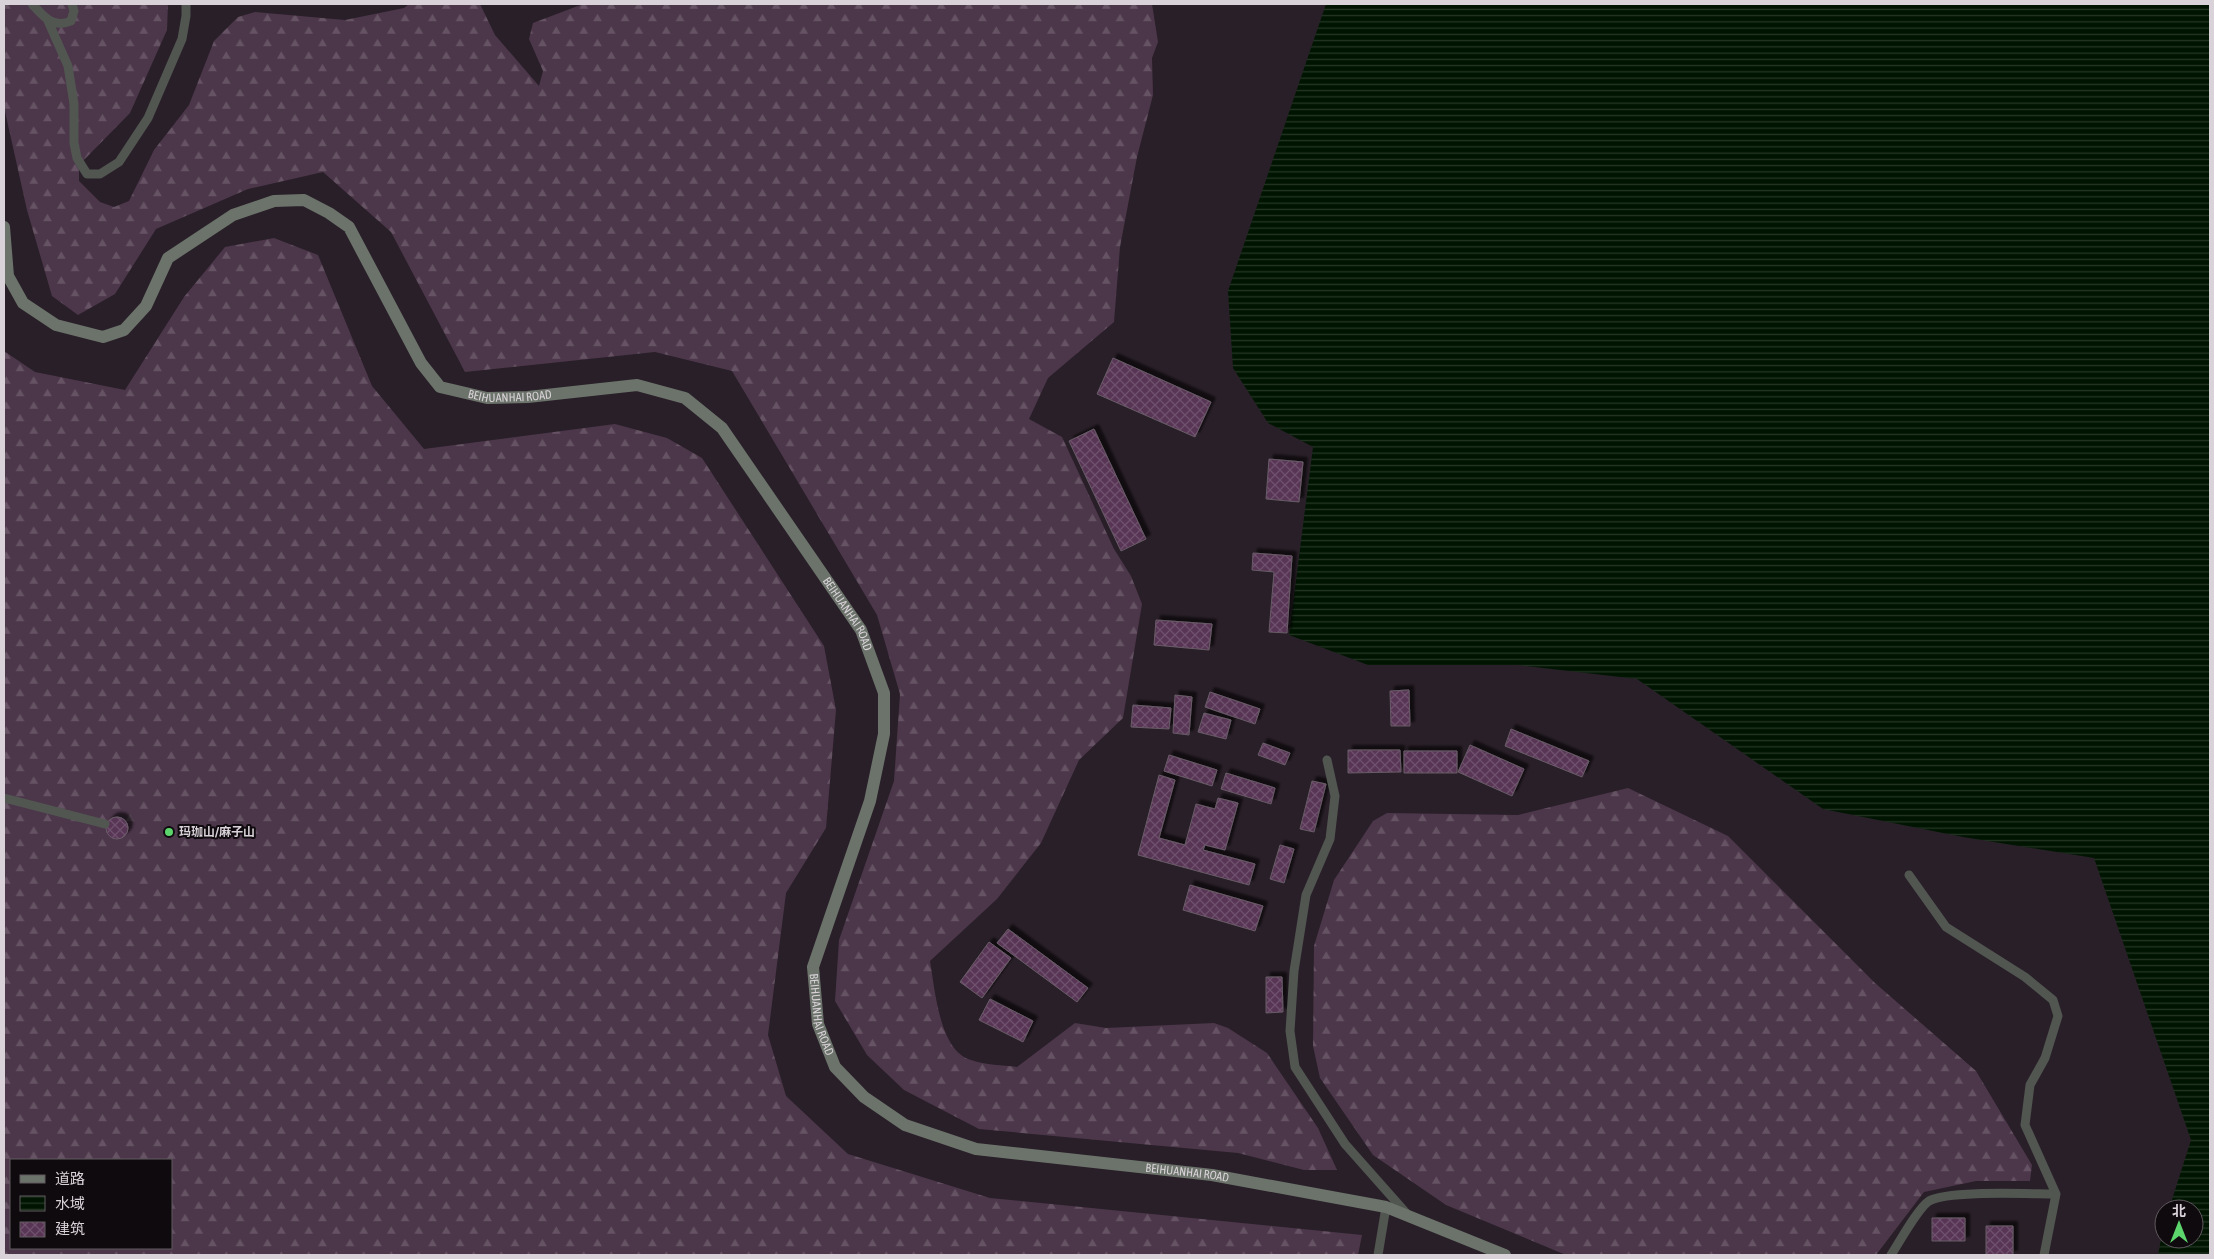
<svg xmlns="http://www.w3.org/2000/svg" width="2214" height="1259" font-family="'Asap Condensed','Noto Sans SC',sans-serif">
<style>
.forest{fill:url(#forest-firs);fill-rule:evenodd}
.water{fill:url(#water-rules)}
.building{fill:url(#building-cross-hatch);stroke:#685c67;filter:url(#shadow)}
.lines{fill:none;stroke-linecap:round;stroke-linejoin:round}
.lane{stroke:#515651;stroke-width:9}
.secondary{stroke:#6b736b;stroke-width:12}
.poi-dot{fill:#5dd56d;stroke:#0f0a0e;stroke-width:2}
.labels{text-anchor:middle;stroke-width:4;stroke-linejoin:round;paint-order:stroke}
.street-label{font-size:12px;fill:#d9d2d8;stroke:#0f0a0e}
.poi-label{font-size:12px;font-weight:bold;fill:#d9d2d8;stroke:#0f0a0e;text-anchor:start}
</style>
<defs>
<pattern id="forest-firs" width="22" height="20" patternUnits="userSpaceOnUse" patternTransform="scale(1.25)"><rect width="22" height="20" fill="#4c364a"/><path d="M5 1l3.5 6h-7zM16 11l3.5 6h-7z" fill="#655263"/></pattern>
<pattern id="water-rules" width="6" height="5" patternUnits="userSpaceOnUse" patternTransform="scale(1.25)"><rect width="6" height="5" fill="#001501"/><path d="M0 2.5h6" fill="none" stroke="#253625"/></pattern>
<pattern id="building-cross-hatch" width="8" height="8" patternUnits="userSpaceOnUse" patternTransform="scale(1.25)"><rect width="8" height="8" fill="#583555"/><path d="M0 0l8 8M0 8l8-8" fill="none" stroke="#6f516d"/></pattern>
<filter id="shadow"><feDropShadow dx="4.5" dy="-4.5" stdDeviation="1" flood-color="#0009"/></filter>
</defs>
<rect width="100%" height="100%" fill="#291f28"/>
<!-- forest -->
<path class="forest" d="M4 4H168L167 30 130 113 79 165V181L100 202 114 207 129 201 154 150 189 105 214 41 238 17 255 12 345 20 404 8 409 4H480L495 35 539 86 543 71 529 39 533 23 583 4H1152L1158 42 1152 58 1153 95 1137 157 1120 247 1114 322 1048 378 1029 419 1062 437 1114 549 1131 576 1142 604 1123 718 1079 760 1041 843 997 899 930 961C935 989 939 1051 971 1060 986 1065 1002 1065 1017 1067L1075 1023 1106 1028 1214 1023 1228 1028 1267 1053 1318 1128 1337 1170H1304L1238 1153 979 1129 904 1090 867 1055 835 1001 839 940 894 781 900 694 877 615 732 371 655 352 465 372 391 232 323 172 248 189 156 229 115 294 78 315 52 296 27 210 4 107Z
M274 238 318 255 372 386 424 449 615 424 667 438 702 458 824 646 836 710 826 828 786 893 768 1035 786 1096 848 1154 990 1198 1362 1235 1358 1255H4V351L35 372 125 390 184 297 225 247ZM11 1160H171V1248H11Z
M1628 788 1728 836 1875 983 1976 1071 2032 1165 2030 1181H1976L1924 1192 1876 1255H1566L1446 1205 1373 1155 1320 1078 1313 1046 1314 946 1334 880 1373 821 1387 813 1518 815Z"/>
<!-- water -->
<path class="water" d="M1326 4H2210V1255H2158L2164 1224V1239H2194V1209H2169L2191 1140 2094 858 1963 837 1823 809 1637 679 1517 665H1368L1289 635 1313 447 1268 423 1233 368 1228 291Z"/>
<!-- building -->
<path class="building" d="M1113 358 1211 402 1195 437 1097 394Z
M1094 429 1146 539 1121 551 1069 441Z
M1269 459 1303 462 1299 502 1266 499Z
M1253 553 1292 556 1287 633 1269 632 1274 572 1252 570Z
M1156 620 1212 624 1209 650 1154 645Z
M1409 690 1410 726H1391L1390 691Z
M1210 692 1260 709 1255 724 1205 707Z
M1175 695 1192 697 1189 735 1173 733Z
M1133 705 1171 708 1169 729 1131 727Z
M1204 713 1231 720 1226 739 1198 732Z
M1511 729 1589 761 1582 777 1505 746Z
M1263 743 1290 753 1285 765 1258 755Z
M1470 745 1524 769 1512 796 1458 772Z
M1348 750H1400L1401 772 1348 773Z
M1404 751H1457V773H1404Z
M1169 755 1217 770 1212 786 1164 771Z
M1226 773 1275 788 1271 804 1221 789Z
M1159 775 1175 780 1159 838 1185 845 1196 804 1215 809 1218 798 1238 803 1225 850 1205 845 1203 850 1255 864 1249 885 1138 855Z
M1312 781 1326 784 1314 832 1300 829Z
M106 828a11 11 0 1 1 22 0a11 11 0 1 1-22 0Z
M1280 845 1294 849 1284 883 1270 879Z
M1190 885 1263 906 1255 931 1183 910Z
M1008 929 1088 988 1077 1002 997 943Z
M989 942 1011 958 982 998 960 982Z
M1266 977H1282L1283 1012 1266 1013Z
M990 999 1033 1021 1023 1042 979 1020Z
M1932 1218H1965V1241H1932Z
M1986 1226H2013V1255H1986Z"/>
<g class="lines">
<!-- lane -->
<path class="lane" d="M32 4C43 16 53 29 71 21L74 11 72 4
M48 21 68 66 74 104V143L77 158 87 174H100L119 162 148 118 182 39 186 16V4
M1327 760 1335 796 1330 839 1306 895 1294 971 1290 1031 1295 1067 1345 1144 1407 1214
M4 798 105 824
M1909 875 1946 927 2025 977 2053 1000 2058 1016 2045 1058 2030 1085 2025 1125 2056 1194 2044 1255
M1378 1255 1386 1207
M1891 1255C1899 1243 1918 1208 1929 1201 1948 1190 2030 1194 2056 1194"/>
<!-- secondary -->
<path class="secondary" id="s1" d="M4 227 8 276 23 303 56 325 103 337 124 330 146 306 168 258 233 215 274 201 304 200 329 213 349 227 421 363 440 387 487 398 528 397 637 385 685 398 722 428 861 630 884 693V734L870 801 813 967 818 1024 835 1067 864 1097 905 1125 976 1149 1212 1175 1386 1207 1505 1255"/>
</g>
<!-- markers -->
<circle class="poi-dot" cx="169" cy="832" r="5"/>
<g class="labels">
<!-- street labels -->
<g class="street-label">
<text dy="4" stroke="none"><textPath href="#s1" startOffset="735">BEIHUANHAI ROAD</textPath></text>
<text dy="4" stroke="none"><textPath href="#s1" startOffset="1185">BEIHUANHAI ROAD</textPath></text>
<text dy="4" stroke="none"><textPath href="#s1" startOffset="1606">BEIHUANHAI ROAD</textPath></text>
<text dy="4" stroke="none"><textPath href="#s1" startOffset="2040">BEIHUANHAI ROAD</textPath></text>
</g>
<!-- poi labels -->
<g class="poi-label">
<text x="179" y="836">玛珈山/麻子山</text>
</g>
</g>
<!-- border -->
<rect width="2214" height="1259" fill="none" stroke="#d9d2d8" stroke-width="10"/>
<!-- legend -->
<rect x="10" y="1159" width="162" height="90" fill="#0f0a0e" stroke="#605a5f"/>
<rect x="20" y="1175" width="25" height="8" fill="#6b736b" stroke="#605a5f"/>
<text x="55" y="1184" font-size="15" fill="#d9d2d8">道路</text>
<rect x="20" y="1196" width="25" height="15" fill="url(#water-rules)" stroke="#605a5f"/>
<text x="55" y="1209" font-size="15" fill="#d9d2d8">水域</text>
<rect x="20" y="1222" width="25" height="15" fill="url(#building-cross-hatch)" stroke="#605a5f"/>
<text x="55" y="1234" font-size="15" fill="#d9d2d8">建筑</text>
<!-- north arrow -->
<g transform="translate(2179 1224)"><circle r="24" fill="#0f0a0e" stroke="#605a5f"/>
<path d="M0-4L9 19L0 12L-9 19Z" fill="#5dd56d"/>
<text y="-8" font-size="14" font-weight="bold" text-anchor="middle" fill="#d9d2d8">北</text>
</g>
</svg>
